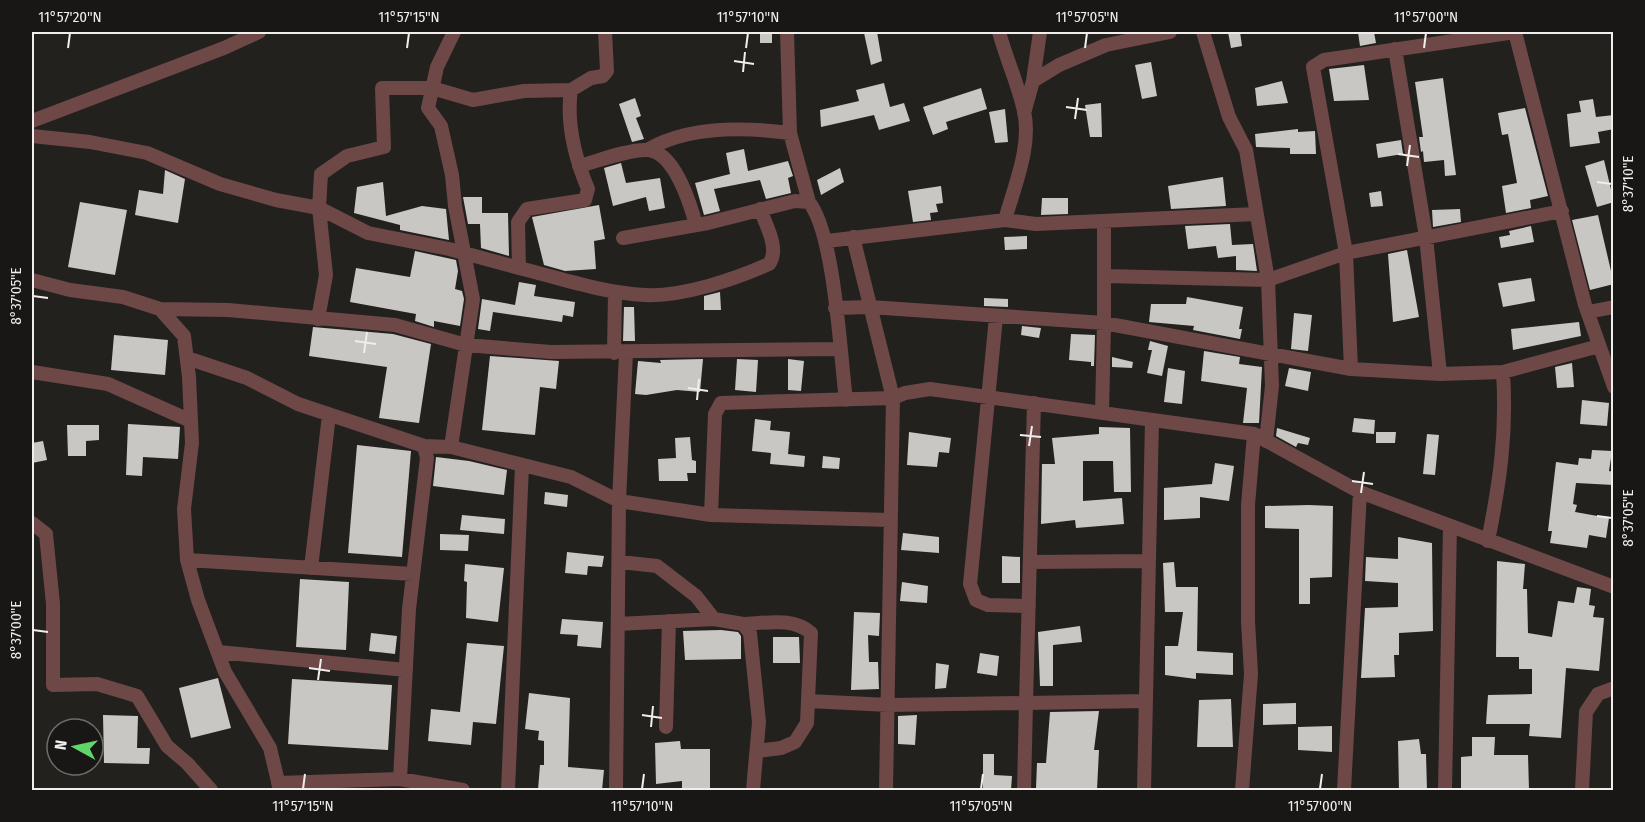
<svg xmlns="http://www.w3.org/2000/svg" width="1645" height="822" font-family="'Fira Sans Condensed',sans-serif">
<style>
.building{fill:#c8c7c3}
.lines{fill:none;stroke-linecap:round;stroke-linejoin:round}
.street{stroke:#6d4847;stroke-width:14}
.ticks{fill:none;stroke:#efeeed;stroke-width:2}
.neatline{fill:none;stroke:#efeeed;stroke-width:2}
.ticks-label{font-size:15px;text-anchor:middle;fill:#efeeed}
</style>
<rect width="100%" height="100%" fill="#22211e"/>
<!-- building -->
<path class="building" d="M760 32H772V43H760Z
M877 32 882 61 871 65 864 33Z
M1228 32H1240L1242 46 1231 48Z
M1358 32H1374L1376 43 1360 46Z
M1151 62 1157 96 1142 99 1135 65Z
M1364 65 1369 100 1334 101 1329 69Z
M1443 78 1456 175 1445 176 1444 160 1424 162 1423 151 1421 152 1419 137H1423L1415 82Z
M1282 81 1288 103 1257 106 1255 88Z
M884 83 890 107 904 103 910 121 879 130 874 115 821 127 820 110 859 101 856 90Z
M981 88 987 109 946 122 948 129 933 135 923 107Z
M635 98 641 116 636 118 644 139 632 142 619 104Z
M1593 99 1596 117 1614 115V129L1598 132 1600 143 1570 147 1567 114 1581 112 1579 101Z
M1101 103 1102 137H1090L1085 105Z
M1525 108 1548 196 1530 200 1531 208 1506 213 1502 186 1517 183 1508 134 1502 135 1498 113Z
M1005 109 1008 142 995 143 989 112Z
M1298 129V132L1315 131 1316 154H1290V148L1256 147 1255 134Z
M1401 140 1403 154 1378 158 1376 144Z
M744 149 748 171 788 161 793 176 788 178 791 193 766 199 760 180 714 189 720 211 704 215 695 183 730 174 726 153Z
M1604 160 1614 202 1597 207 1585 166Z
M621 163 626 183 660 178 665 208 649 211 646 197 613 206 604 168Z
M840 168 844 182 821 195 817 180Z
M165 170 185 179 178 223 135 215 139 190 163 194Z
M1223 177 1226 206 1171 209 1168 186Z
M383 182 386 216 422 206 446 209 449 240 400 230V225L354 213 357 187Z
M941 186 943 203 936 204 938 212 930 213 931 220 913 222 908 191Z
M1381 191 1383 206 1371 207 1369 193Z
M463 197H482V213H508L509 256 481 248 480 224H468Z
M1042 198H1068V214L1041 215Z
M80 202 127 210 115 275 68 267Z
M599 205 605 239 594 241 596 269 565 271 544 265 532 217Z
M1460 209 1461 222 1433 227 1432 210Z
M1598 215 1614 284 1590 290 1572 220Z
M1230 224 1232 245 1253 244 1257 271 1236 270V256L1218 258 1216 246 1188 249 1185 226Z
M1531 226 1534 242 1501 248 1499 237 1510 235 1509 231Z
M1027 236V249L1005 250 1004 237Z
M1407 250 1419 317 1393 322 1388 254Z
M415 251 456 260 458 271 455 289 462 291 464 299 460 326 434 321V327L415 321 416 314 350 302 356 268 410 277Z
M1531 278 1535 301 1503 307 1498 283Z
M519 282 536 285 534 296 575 302 573 317 563 315 562 322 493 312 490 331 478 329 482 299 515 305Z
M720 292 721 310H704V296Z
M1187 297 1243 307 1239 329H1242L1240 339 1193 330 1194 326 1149 322 1151 304H1186Z
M984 298 1008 299V307L984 306Z
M624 307H634L635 341H623Z
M1294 313 1312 315 1308 351 1291 349Z
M1579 322 1581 336 1513 350 1511 329Z
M1022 326 1041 328 1039 338 1021 335Z
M313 327 393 334 431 344 419 423 379 418 387 367 309 356Z
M1071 334 1095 335 1094 366H1091V362L1069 360Z
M114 335 168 340 165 375 111 370Z
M1150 341 1168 346 1162 376 1147 373 1152 350H1148Z
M1204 351 1240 357 1239 364 1262 367 1259 423H1243L1247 388 1201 381Z
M490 356 559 361 556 389 540 387 535 435 482 430Z
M1112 357 1133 362 1132 368 1112 367Z
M703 359 700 392 677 390 646 395 635 394 638 361 661 363 660 360Z
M737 359 758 360 756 392 735 390Z
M788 359 804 361 801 391 788 390Z
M1572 363 1574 387 1557 388 1555 367Z
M1168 368 1185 371 1182 404 1164 402Z
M1289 368 1311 372 1308 391 1285 386Z
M1582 400 1609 403 1607 426 1580 424Z
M1354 418 1375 420 1374 434 1352 432Z
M755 419 771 421 770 430 790 432 788 454 805 456 804 467 770 464 771 453 752 451Z
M128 424 180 427 178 459 143 457 142 476 126 475Z
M67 425H99V440L86 441V456H68Z
M1099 427 1130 428 1131 492H1114L1113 461H1083V501L1122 498 1124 524 1076 528 1075 520 1041 524 1042 464H1055L1052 438 1099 434Z
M1277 428 1310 438 1308 445 1298 443 1296 447 1276 436Z
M909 432 951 438 949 453 939 452 937 467 907 465Z
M1376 432H1396L1395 443H1376Z
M1427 434 1439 435 1435 475 1423 474Z
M690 437 692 460 696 461V473H687L688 481H659L658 459 676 458 675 438Z
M43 441 47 460 32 463V443Z
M357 445 411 451 402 557 348 553Z
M1592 450 1612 451 1609 471 1614 472V485L1576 483 1573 504 1577 505 1575 512 1609 518 1606 538 1589 535 1587 548 1550 543 1552 531H1548L1556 462 1578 465 1579 458 1591 459Z
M823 456 840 458 839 469 822 468Z
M436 457 469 461 507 470 504 495 433 486Z
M1215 463 1234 466 1229 501 1200 497V518L1164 520V488L1212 484Z
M545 492 568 495 567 507 544 504Z
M1309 505 1333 506 1332 577 1310 578V604H1299V529L1265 528V506Z
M462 515 505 519 504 534 460 530Z
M903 533 939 537V553L901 550Z
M440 534 469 535 468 551 440 550Z
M1398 537 1432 543 1433 631 1399 633V655H1394L1395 677 1361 678 1365 608 1398 607V583L1365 581 1366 557 1398 559Z
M567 552 604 556 602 567 588 566 587 575 565 573Z
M1002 556 1020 557V583H1002Z
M1497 561 1525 564 1523 589H1527L1528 633 1552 637 1558 601 1574 603 1577 587 1591 589 1589 605 1595 606 1593 617 1604 618 1599 671 1566 668 1561 738 1529 736 1530 724H1486L1488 695 1532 694V669H1519V657H1496Z
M1174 562 1176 587H1198L1197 651 1233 653V675L1196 673V679L1165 675V646H1178L1183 612H1165L1163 563Z
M465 564 504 568 498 622 466 618 467 582 464 581Z
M300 579 349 582 346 650 296 647Z
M902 582 928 586 927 603 900 601Z
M854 612 880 613 879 636 868 635 869 662H878L879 689 851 690Z
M562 619 603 622 601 648 577 646 578 635 560 634Z
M1080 626 1082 642 1053 645V686H1040L1038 632Z
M721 630 738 632 741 636V659L685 660 683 631Z
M371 633 397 636 395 654 369 651Z
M773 637H799L800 663H773Z
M467 643 504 646 496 724 473 722 471 745 428 741 431 709 460 712Z
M980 653 999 656 997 676 977 673Z
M936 663 949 665 946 688 935 689Z
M218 678 231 728 191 738 179 688Z
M292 679 392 685 388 750 288 744Z
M529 693 570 698 568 767 604 770 602 790H538L540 765H544V741L538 740 539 731 525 729Z
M1231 699 1233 747H1197L1199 700Z
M1296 703V724L1263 725V704Z
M1099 711 1094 750H1099L1097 790 1036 788 1037 763H1046L1050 712Z
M103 715 138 716 137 748H150L149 764 104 763Z
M917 715 915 745 898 744V716Z
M1332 726V752L1298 750V727Z
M1472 737H1495L1494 755H1528L1529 790H1461V757L1472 756Z
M1419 739 1421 754H1426L1427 790H1399L1398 741Z
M680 741 681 749H710V790H682V781L656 784 655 743Z
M983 754H994V775L1012 776 1011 790H983Z"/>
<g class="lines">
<!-- street -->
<path class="street" d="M787 32 790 133
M999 32C1006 58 1018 84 1024 111 1032 146 1014 187 1005 220
M1203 32 1229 117 1246 150 1268 280 1272 386 1266 441
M1515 32 1324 60 1313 67 1346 253 1562 211
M1515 32 1585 305 1614 387
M1395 49 1426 237 1440 374
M1033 81 1059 65 1106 45 1170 32
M1024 113 1033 81 1040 32
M32 121 224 48 259 32
M32 136 90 142 147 153 220 184 276 200 319 208 368 233 449 249 519 268 518 222 527 209 585 200 588 189C575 158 566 124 571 90
M647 150C687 126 744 127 790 133L809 202C835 235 840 354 846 400
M579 166C598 161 629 149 647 150 674 151 690 203 696 225
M853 237 893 398 886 790
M623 238 708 223 795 201 809 202
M827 241 1005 220 1036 224 1256 214
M519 268C560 278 602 293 645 295 682 297 736 279 769 264 780 249 766 225 760 209
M1104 276 1268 280 1346 253 1351 369
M32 280 70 290 123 297 160 309 184 336 189 377 192 443 184 509 187 560 198 600 225 672 270 748 280 790
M835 308 870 307 1104 323V221
M160 309 228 310 395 325 466 345 551 352 840 349
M1588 312 1614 307
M996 317 970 584 976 600 988 605 1029 606
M318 319 326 275 319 208 321 174 347 156 384 147 382 88H432L473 100 524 91 571 90 591 78 603 76 607 71 605 32
M614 353 615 292
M187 358 247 378 298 404 424 446 427 458 409 609 400 779
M32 372 108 384 191 421
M1034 403 1026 703 1146 701
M1102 413 1104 323 1351 369 1440 374 1503 372 1599 346
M424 446 451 447 473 299 455 206 452 175 441 126 428 108 437 67 454 32
M451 447 571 477 619 501 711 515 890 520
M711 515 715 414 721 403 893 398 905 393 930 389 1254 434 1360 492 1614 587
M32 523 46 534 53 604V685L97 684 137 696 167 746 187 763 211 790
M1488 541C1500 481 1507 433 1503 372
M187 560 413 574
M620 562 657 566 696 596 714 619 743 624 750 633 759 722 753 790
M1030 562 1149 561
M311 568 329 415
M618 624 714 619
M743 624C766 623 793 617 811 633L807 723 795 742 781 748 757 751
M218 652 406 670
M808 701 889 705 1026 703 1024 790
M666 727 669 621
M278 783 400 779 463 790
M508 790 522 466
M616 790 619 501 626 353
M1144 790 1152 420
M1242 790 1251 674 1248 621V505L1254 434
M1344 790 1360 492
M1445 790 1450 526
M1582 790 1586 712 1598 694 1614 688"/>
</g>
<!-- ticks -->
<path class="ticks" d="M68 48 70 33M407 48 409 33M746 48 748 33M1085 48 1087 33M1424 48 1426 33M734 61 754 64M743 72 745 52M1066 107 1087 110M1075 119 1078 98M1398 154 1419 157M1407 166 1410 145M1597 182 1612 184M33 296 48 298M355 341 376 344M364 353 367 332M688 388 708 391M697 400 699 379M1020 435 1041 437M1029 446 1032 426M1352 481 1373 484M1361 493 1364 472M1597 516 1612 518M33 630 48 632M309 668 330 671M318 680 321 659M642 715 662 718M651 727 653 706M303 789 305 774M642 789 644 774M981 789 983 774M1320 789 1322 774"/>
<!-- border -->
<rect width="1645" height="822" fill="none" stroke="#181715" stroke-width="66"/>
<!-- north arrow -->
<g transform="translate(75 747) rotate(278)"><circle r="28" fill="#181715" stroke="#6e6d6b" stroke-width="1.5"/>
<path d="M0-4.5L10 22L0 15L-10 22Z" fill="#60d56a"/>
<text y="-9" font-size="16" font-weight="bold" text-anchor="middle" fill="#efeeed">N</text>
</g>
<rect x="33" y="33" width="1579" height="756" class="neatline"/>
<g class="ticks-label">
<text x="70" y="22">11°57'20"N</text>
<text x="409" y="22">11°57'15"N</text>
<text x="748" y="22">11°57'10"N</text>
<text x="1087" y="22">11°57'05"N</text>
<text x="1426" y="22">11°57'00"N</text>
<text transform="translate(1628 184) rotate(-90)" y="5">8°37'10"E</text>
<text transform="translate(16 296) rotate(-90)" y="5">8°37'05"E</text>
<text transform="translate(1628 518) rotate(-90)" y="5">8°37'05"E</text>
<text transform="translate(16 630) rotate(-90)" y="5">8°37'00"E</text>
<text x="303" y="811">11°57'15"N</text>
<text x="642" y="811">11°57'10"N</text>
<text x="981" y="811">11°57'05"N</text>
<text x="1320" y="811">11°57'00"N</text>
</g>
</svg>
